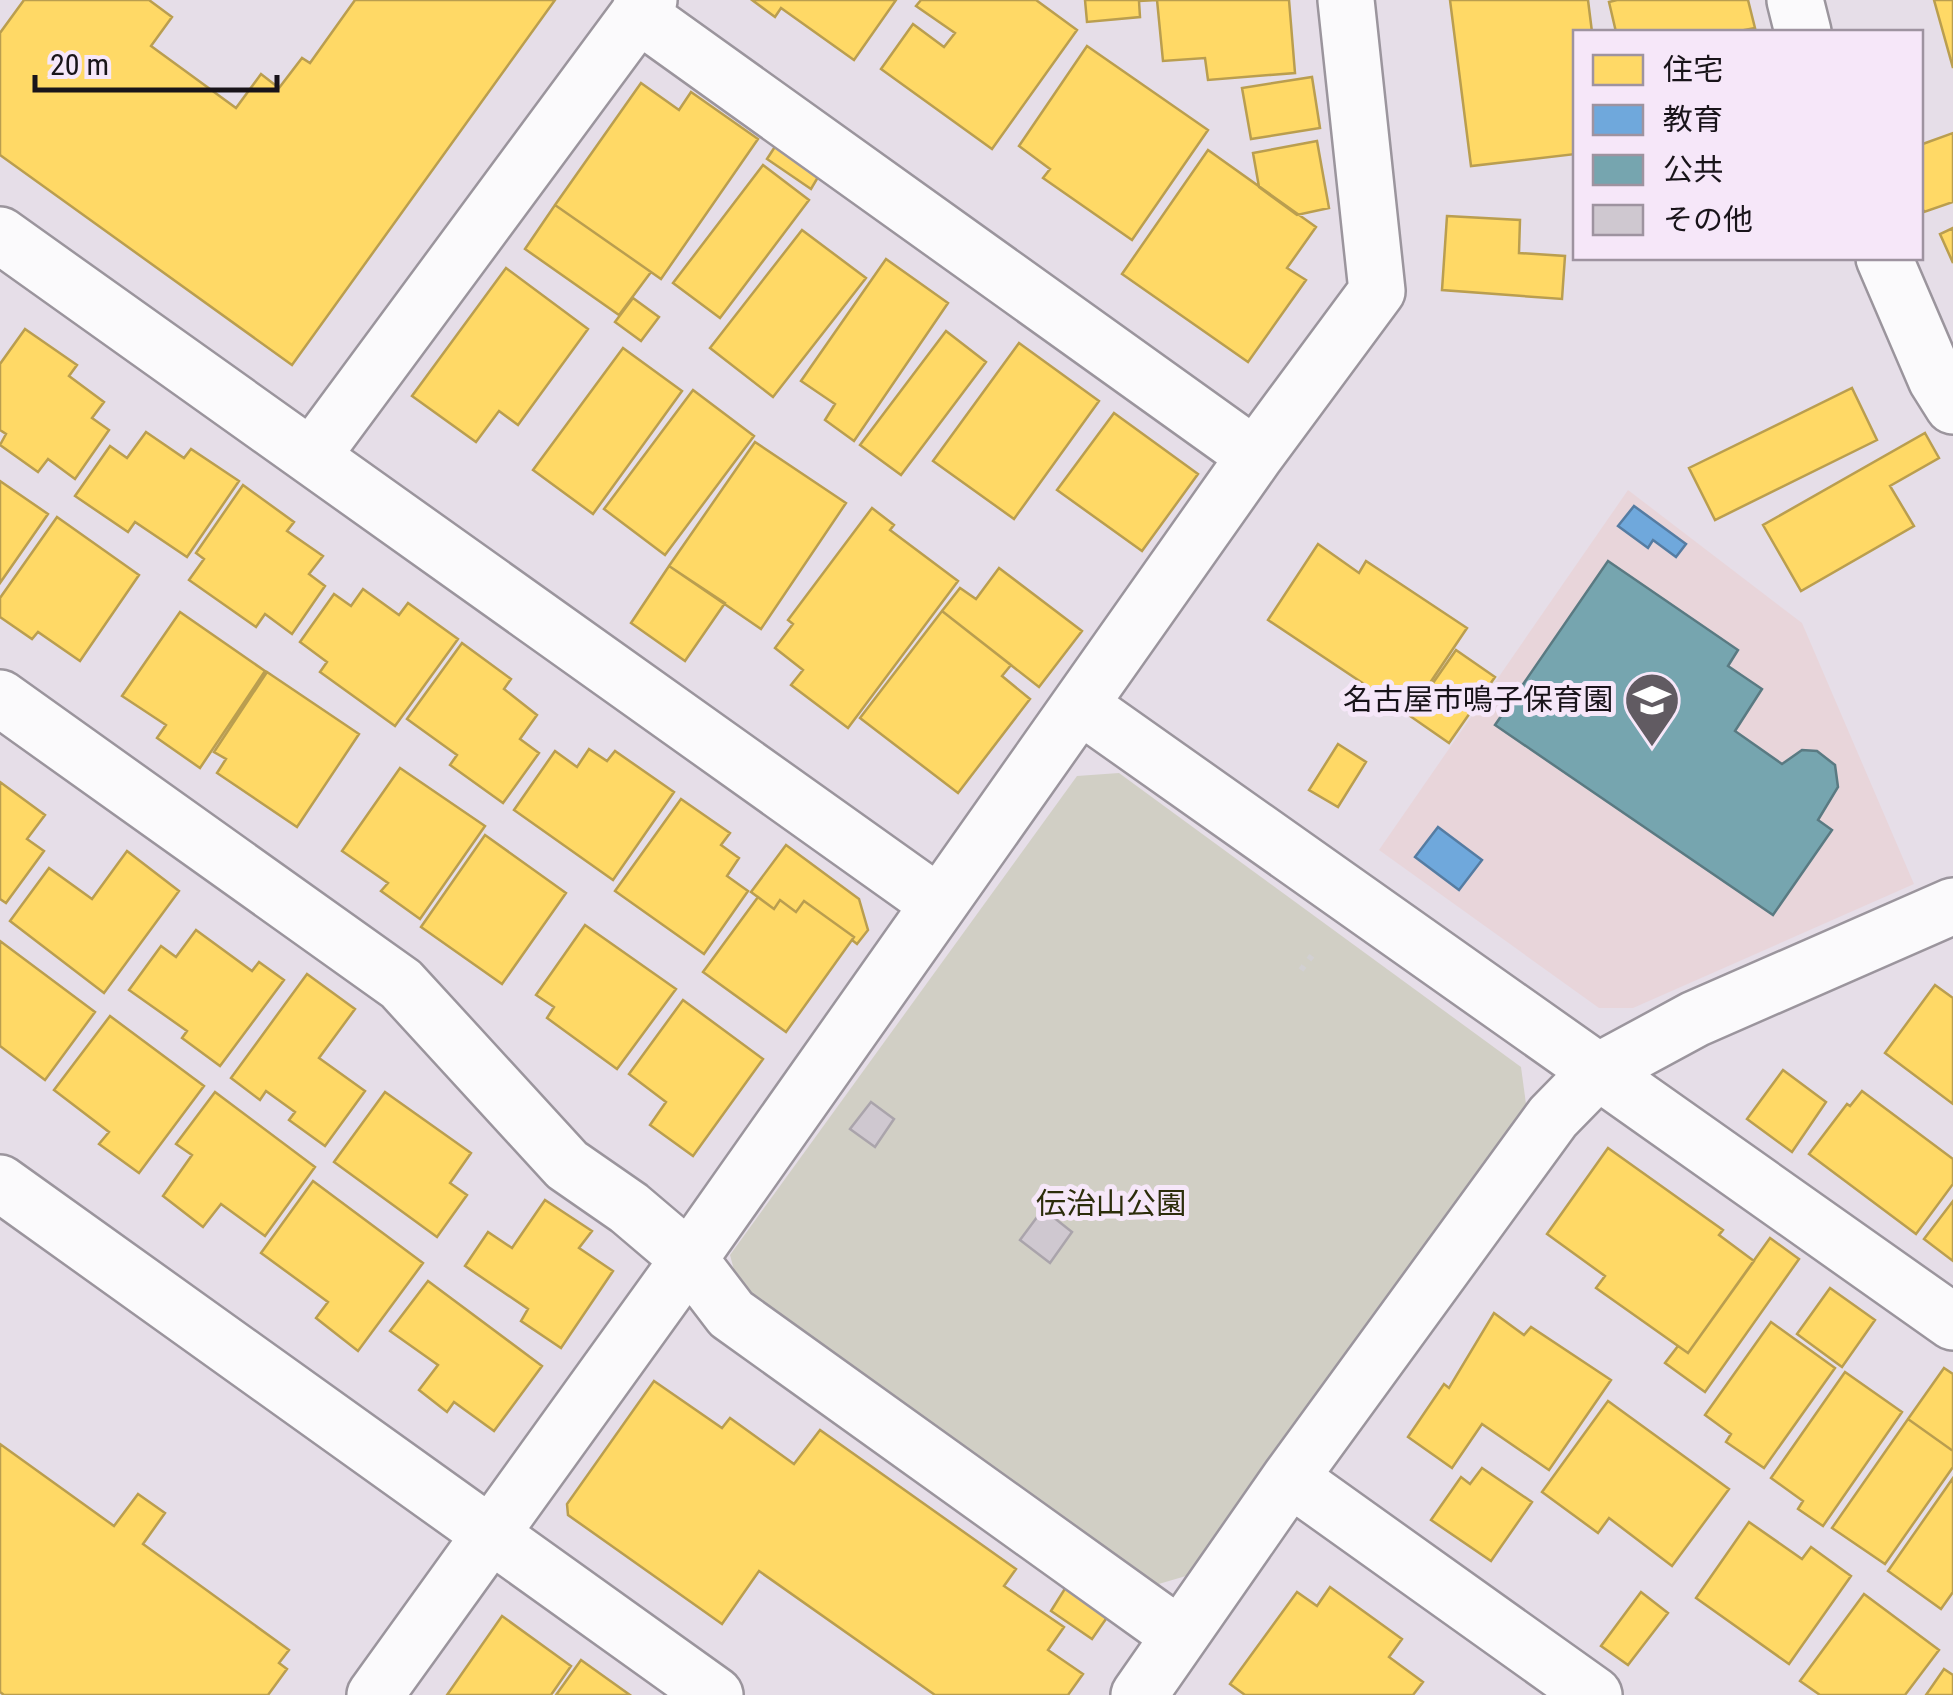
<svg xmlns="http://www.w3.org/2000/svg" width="1953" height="1695" font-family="'Roboto Condensed','Noto Sans JP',sans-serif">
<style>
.education{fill:#e8d5da}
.green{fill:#d1cfc5}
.homes{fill:#ffd966;stroke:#ba9e4f;stroke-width:2.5}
.schools{fill:#6fa8dc;stroke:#557ca2;stroke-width:2.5}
.public{fill:#76a5af;stroke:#5a7a82;stroke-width:2.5}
.building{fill:#cfc8d0;stroke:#aaa4ab;stroke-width:2.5}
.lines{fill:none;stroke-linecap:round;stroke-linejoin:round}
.minor-casing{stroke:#9b959d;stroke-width:60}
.path{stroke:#d2d0d2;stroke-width:6;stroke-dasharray:5 8;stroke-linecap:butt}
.minor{stroke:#fbfafc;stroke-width:55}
.labels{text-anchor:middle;stroke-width:10;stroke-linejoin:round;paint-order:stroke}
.poi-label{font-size:30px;fill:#19141a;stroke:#f6e7f9;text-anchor:end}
.park-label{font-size:30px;fill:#2c2d0b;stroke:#f6e7f9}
</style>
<rect width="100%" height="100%" fill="#e6dee8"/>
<!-- education -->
<path class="education" d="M1628 490 1802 623 1914 884 1633 1008H1599L1379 850Z"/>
<!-- green -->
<path class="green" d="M1119 773 1521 1067 1526 1104 1186 1576 1145 1588 741 1296 730 1255 1077 776Z"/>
<!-- homes -->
<path class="homes" d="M24 0H149L172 17 151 46 236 108 261 74 279 88 302 58 310 63 355 0H555L292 365 0 155V33Z
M752 0H896L854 60 781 8 775 17Z
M921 0H1036L1077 30 992 149 881 69 913 24 944 47 955 33 916 6Z
M1085 0H1289L1295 73 1208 80 1205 58 1163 61 1157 0 1139 1 1140 17 1087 22Z
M1450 0H1588L1592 32H1576V154L1471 166Z
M1617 0H1748L1755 28 1734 32H1616L1609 2Z
M1934 0H1953V68Z
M1087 46 1208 130 1132 240 1043 178 1050 169 1019 146Z
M1312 77 1320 128 1251 139 1242 88Z
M641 83 679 110 691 92 758 139 661 279 555 205Z
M1953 133V202L1924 212 1920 203V145Z
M1317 141 1329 208 1297 215 1259 187 1253 153Z
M778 142 821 172 811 189 767 159Z
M1208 150 1316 227 1287 268 1306 280 1248 362 1122 274Z
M763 165 809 200 720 318 673 283Z
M555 205 651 272 619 315 525 249Z
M1447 216 1520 220 1519 253 1565 256 1562 299 1442 290Z
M1953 228V263L1940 234Z
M802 230 866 278 773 397 710 348Z
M886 259 948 303 854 441 825 420 835 404 801 381Z
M506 268 588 329 518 425 499 411 476 442 412 396Z
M633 298 659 317 641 341 615 322Z
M25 329 77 365 69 376 104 402 92 418 109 430 75 479 48 459 38 472 0 445 6 434 0 430V364Z
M946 331 986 362 901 475 860 445Z
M1019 343 1099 401 1014 519 933 461Z
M623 348 682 391 593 514 533 470Z
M1852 388 1877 440 1715 520 1689 468Z
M693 390 754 436 665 555 604 509Z
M1114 413 1198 474 1142 551 1057 490Z
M146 432 184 458 191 449 239 481 187 557 135 522 128 532 75 496 110 446 127 458Z
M1925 433 1939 458 1890 486 1914 526 1801 591 1763 525Z
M755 442 846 503 761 629 669 566Z
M0 481 48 514 0 583Z
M243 485 294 522 287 531 323 556 309 574 325 586 292 634 265 614 256 627 189 580 204 559 196 553Z
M872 508 894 525 890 530 958 581 848 728 791 685 803 670 775 648 793 624 788 620Z
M57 517 139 575 80 661 38 632 32 639 0 617V598Z
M1318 544 1359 573 1366 561 1467 628 1409 714 1268 620Z
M669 566 725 603 685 661 631 623Z
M999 568 1082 631 1039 687 942 611 960 588 976 599Z
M363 589 399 615 408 603 458 639 395 726 320 672 327 662 300 642 334 594 351 606Z
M942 611 1011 665 1002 676 1030 699 958 793 860 718Z
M180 612 265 671 200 768 157 738 166 725 122 696Z
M462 643 511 679 504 689 537 715 520 739 539 753 503 803 450 765 457 755 407 719Z
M1456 650 1495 677 1449 743 1410 716Z
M267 672 359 734 297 827 217 773 226 759 214 752Z
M1338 744 1366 762 1338 807 1309 790Z
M589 749 607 761 615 751 674 792 613 880 514 810 555 751 577 767Z
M400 768 485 826 420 919 381 891 388 883 342 851Z
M0 782 45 815 27 839 44 851 6 903 0 899Z
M681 799 730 833 721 845 739 858 727 876 748 891 704 954 615 891Z
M485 835 566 893 502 984 421 927Z
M786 845 859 899 868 930 857 944 852 940 854 937 804 901 796 912 780 900 774 909 751 892Z
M127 851 179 891 104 993 10 921 49 868 92 899Z
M758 897 774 909 780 900 796 912 804 901 854 937 786 1032 703 972Z
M585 925 676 989 617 1069 547 1018 554 1007 536 995Z
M196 930 252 971 259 962 284 980 220 1066 182 1038 187 1031 129 990 161 946 176 957Z
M0 941 95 1012 45 1080 0 1046Z
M307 974 355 1009 319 1058 365 1091 325 1146 289 1120 295 1112 266 1091 260 1100 231 1078Z
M1935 985 1953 998V1104L1885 1053Z
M683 1000 763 1059 693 1156 650 1125 666 1102 629 1074Z
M110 1016 204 1086 139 1173 99 1144 109 1132 54 1090Z
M1783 1070 1826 1102 1792 1152 1747 1119Z
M1862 1091 1953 1159V1184L1916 1234 1809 1154 1847 1104 1850 1106Z
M215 1092 315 1167 265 1236 221 1204 203 1227 163 1196 192 1155 176 1144Z
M385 1092 471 1153 450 1183 467 1195 437 1237 334 1162Z
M1608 1148 1723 1230 1719 1235 1754 1261 1688 1353 1596 1288 1605 1276 1547 1234Z
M313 1181 423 1263 358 1351 316 1318 328 1302 261 1253Z
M545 1200 592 1231 579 1248 613 1271 561 1348 521 1321 528 1309 465 1266 488 1232 512 1248Z
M1953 1201V1261L1924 1239Z
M1770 1238 1799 1259 1705 1392 1665 1363 1678 1346 1688 1353Z
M428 1281 542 1366 494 1431 454 1402 447 1412 419 1390 438 1365 390 1331Z
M1830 1288 1875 1320 1842 1367 1797 1334Z
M1494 1313 1524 1335 1531 1327 1611 1380 1549 1470 1482 1424 1452 1468 1408 1437 1444 1384 1449 1388Z
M1771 1322 1835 1368 1764 1468 1726 1442 1731 1434 1705 1415Z
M1944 1368 1953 1374V1451L1908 1419Z
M1845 1372 1902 1412 1823 1526 1798 1509 1803 1501 1771 1478Z
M654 1381 722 1428 730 1418 794 1464 820 1430 1016 1569 1004 1586 1064 1627 1048 1650 1083 1674 1068 1695H935L759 1571 722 1624 568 1515 567 1504Z
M1608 1401 1729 1489 1672 1566 1609 1518 1598 1533 1542 1492Z
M1908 1419 1953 1451V1467L1885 1564 1832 1528Z
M0 1444 114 1526 138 1494 165 1513 143 1544 289 1650 279 1663 287 1669 268 1695H4L0 1692Z
M1482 1468 1532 1502 1491 1561 1431 1520 1461 1477 1470 1484Z
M1953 1478V1592L1941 1609 1888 1571Z
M1749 1522 1802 1559 1811 1547 1851 1576 1789 1664 1696 1598Z
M1066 1587 1108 1616 1092 1639 1051 1611Z
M1330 1587 1402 1639 1389 1657 1423 1682 1413 1695H1245L1230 1684 1297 1592 1317 1606Z
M1641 1592 1668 1613 1628 1665 1601 1646Z
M1864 1594 1939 1650 1905 1695H1820L1800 1681Z
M502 1616 571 1666 551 1695H447Z
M581 1660 630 1695H556Z
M1944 1669 1953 1675V1695H1926Z"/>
<!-- schools -->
<path class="schools" d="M1634 506 1686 544 1676 557 1653 540 1648 548 1618 526Z
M1438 827 1482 860 1459 890 1415 857Z"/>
<!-- public -->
<path class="public" d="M1608 561 1738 650 1728 666 1762 689 1735 731 1782 764 1802 750 1817 751 1835 765 1838 787 1818 820 1832 830 1773 915 1495 725Z"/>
<!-- building -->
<path class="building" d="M871 1102 894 1119 875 1147 850 1129Z
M1043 1209 1072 1232 1050 1263 1020 1240Z"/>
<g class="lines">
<!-- minor casing -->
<g class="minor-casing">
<path id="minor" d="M1795 0 1803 32
M638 14 1255 456
M0 235 939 904
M1884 258 1936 379 1953 406
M312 456 649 0
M0 698 401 984 567 1165 629 1208 689 1259 731 1314 1180 1636
M1081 706 1953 1322
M0 1183 715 1695
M1290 1478 1594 1695
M375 1695 689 1259 1255 456 1377 291 1346 0
M1139 1695 1290 1478 1553 1117 1597 1072 1695 1019 1953 906"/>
</g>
<!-- path -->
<path class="path" d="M1301 970 1314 953"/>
<!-- minor -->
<use href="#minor" class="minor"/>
</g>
<!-- icons -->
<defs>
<g id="school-pin" transform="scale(2.875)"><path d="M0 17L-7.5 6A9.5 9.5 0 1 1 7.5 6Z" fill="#615b62" stroke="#f6e7f9"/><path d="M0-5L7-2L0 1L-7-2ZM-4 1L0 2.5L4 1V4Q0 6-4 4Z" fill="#fff"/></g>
</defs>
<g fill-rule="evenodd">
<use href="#school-pin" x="1652" y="700"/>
</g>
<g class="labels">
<!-- poi labels -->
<g class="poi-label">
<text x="1613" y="710">名古屋市鳴子保育園</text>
</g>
<!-- park labels -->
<g class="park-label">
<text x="1111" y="1214">伝治山公園</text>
</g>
</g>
<!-- legend -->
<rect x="1573" y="30" width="350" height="230" fill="#f6e7f9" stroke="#9e93a0" stroke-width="2.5"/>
<rect x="1593" y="55" width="50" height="30" fill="#ffd966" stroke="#9e93a0" stroke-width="2.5"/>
<text x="1663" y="80" font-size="30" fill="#19141a">住宅</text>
<rect x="1593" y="105" width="50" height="30" fill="#6fa8dc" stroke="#9e93a0" stroke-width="2.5"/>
<text x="1663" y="130" font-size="30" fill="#19141a">教育</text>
<rect x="1593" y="155" width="50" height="30" fill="#76a5af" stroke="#9e93a0" stroke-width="2.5"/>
<text x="1663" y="180" font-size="30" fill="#19141a">公共</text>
<rect x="1593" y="205" width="50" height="30" fill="#cfc8d0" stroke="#9e93a0" stroke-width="2.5"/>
<text x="1663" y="230" font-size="30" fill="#19141a">その他</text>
<!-- scale -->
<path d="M35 75v15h242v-15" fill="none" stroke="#19141a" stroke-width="5"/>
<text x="50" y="75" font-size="30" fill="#19141a" stroke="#f6e7f9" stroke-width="8" paint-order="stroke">20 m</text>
</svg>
